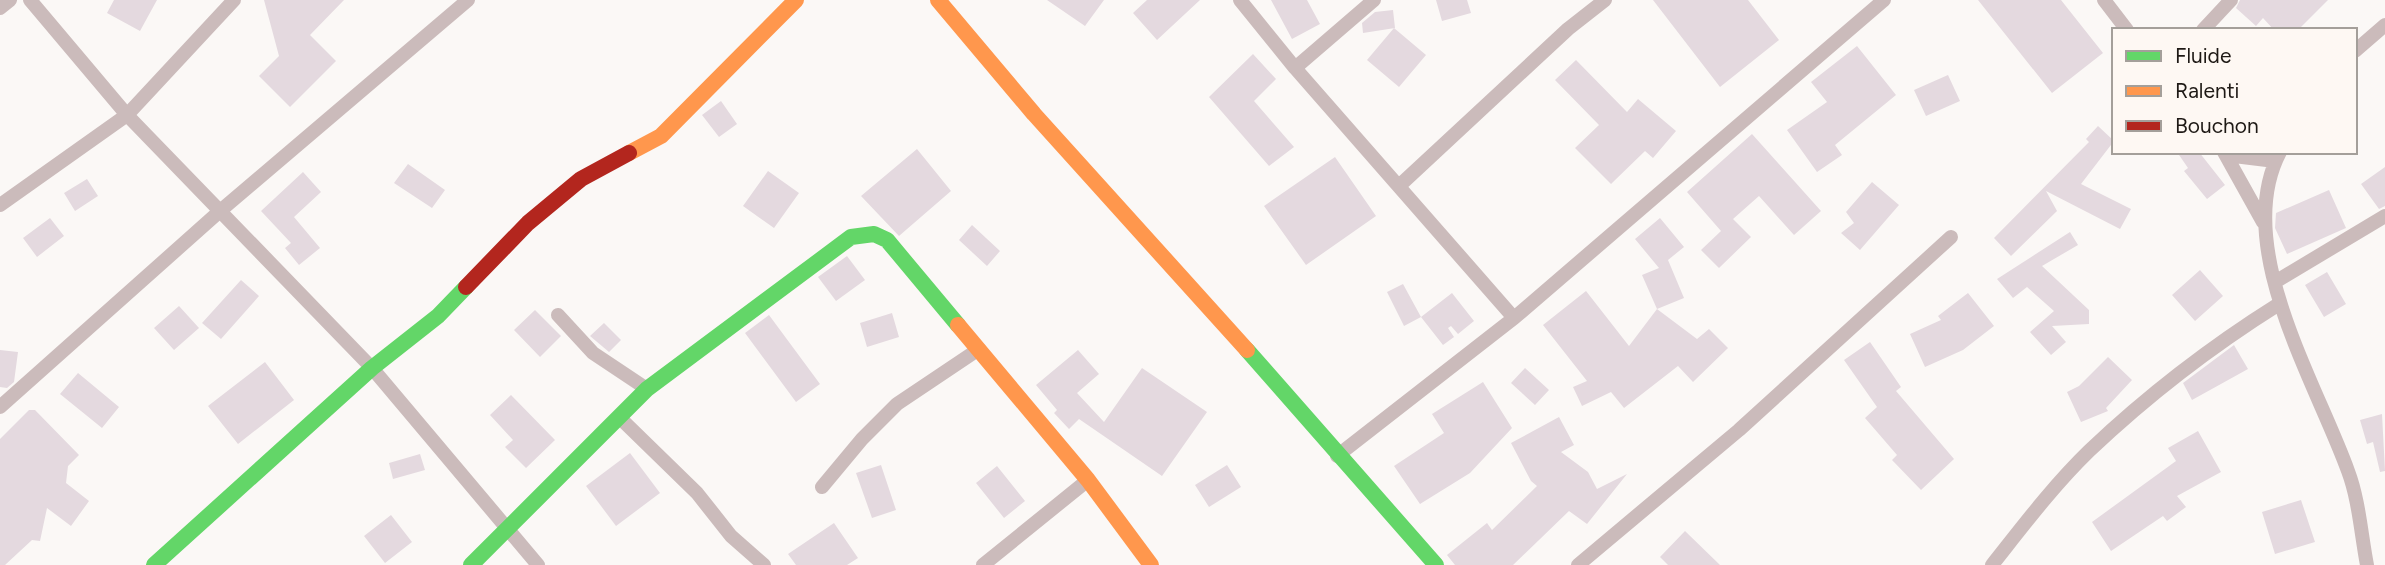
<svg xmlns="http://www.w3.org/2000/svg" width="2385" height="565" font-family="Figtree,sans-serif">
<style>
.building{fill:#e4d9df}
.lines{fill:none;stroke-linecap:round;stroke-linejoin:round}
.street{stroke:#cbbbbb;stroke-width:14}
.fast{stroke:#63d668;stroke-width:16}
.slow{stroke:#ff974d;stroke-width:16}
.jam{stroke:#b3261e;stroke-width:16}
</style>
<rect width="100%" height="100%" fill="#fbf8f6"/>
<!-- building -->
<path class="building" d="M114 0H157L140 31 107 13Z
M264 0H344L310 35 336 61 290 107 259 76 279 56Z
M1047 0H1104L1085 26Z
M1147 0H1200L1157 40 1133 13Z
M1271 0H1307L1320 24 1292 39Z
M1436 0H1467L1471 13 1442 21Z
M1653 0H1748L1779 40 1720 87Z
M1978 0H2061L2103 53 2052 93Z
M2240 0H2328L2298 30H2274L2263 18 2256 26 2236 8Z
M1393 10 1395 28 1363 33 1362 23 1375 12Z
M1394 28 1426 55 1399 87 1367 60Z
M1857 46 1896 95 1835 145 1842 155 1817 172 1787 130 1827 102 1811 82Z
M1253 54 1276 79 1254 101 1294 147 1269 166 1209 97Z
M1576 60 1627 112 1638 99 1676 131 1653 158 1645 151 1611 184 1575 148 1599 125 1555 80Z
M1948 75 1960 101 1926 116 1914 90Z
M721 101 737 124 719 137 702 115Z
M2098 126 2114 141 2081 184 2131 209 2120 229 2046 191 2057 211 2011 256 1994 238 2089 142 2086 139Z
M1752 134 1821 211 1794 235 1759 196 1733 219 1751 237 1719 268 1701 250 1721 231 1687 192Z
M917 149 951 191 899 236 861 196Z
M2177 152H2199L2225 185 2207 199 2184 171 2188 168Z
M1335 157 1376 216 1306 265 1264 206Z
M408 164 445 190 432 208 394 183Z
M2385 167V206L2379 209 2361 184Z
M768 171 799 193 774 228 743 206Z
M303 172 321 192 294 217 320 248 299 265 285 248 291 243 261 211Z
M87 179 98 196 75 211 64 193Z
M1872 182 1899 205 1860 250 1841 233 1854 223 1846 212Z
M2329 190 2346 228 2287 254 2275 228 2276 213Z
M50 218 64 236 37 257 23 238Z
M1660 218 1684 247 1668 260 1684 298 1657 309 1642 275 1659 268 1635 239Z
M972 225 1000 251 987 266 959 240Z
M2070 232 2078 245 2042 266 2089 310V324L2052 326 2066 342 2051 355 2030 332 2054 311 2027 287 2013 298 1997 279Z
M847 256 865 280 836 301 818 277Z
M2200 270 2223 296 2195 321 2172 295Z
M2327 272 2346 304 2324 317 2305 285Z
M241 280 259 296 221 339 202 323Z
M1403 284 1421 317 1404 326 1387 292Z
M1586 291 1629 346 1657 309 1697 339 1709 329 1728 348 1693 382 1678 366 1624 408 1611 392 1582 406 1573 387 1587 381 1543 325Z
M1452 293 1474 321 1458 334 1451 326 1448 328 1454 337 1443 345 1421 317Z
M1968 293 1994 326 1963 350 1925 367 1910 334 1941 320 1938 316Z
M179 306 199 328 174 350 154 328Z
M535 310 561 336 540 357 514 330Z
M892 313 899 337 867 347 860 323Z
M769 315 820 384 796 402 745 333Z
M604 323 621 340 609 352 590 336Z
M1870 342 1901 387 1896 391 1954 459 1921 490 1892 460 1897 455 1865 418 1877 407 1844 360Z
M2234 345 2248 369 2192 400 2183 383Z
M0 350 18 352 14 382 7 388 0 387Z
M1078 350 1099 374 1077 393 1104 422 1142 368 1207 412 1162 476 1079 419 1069 429 1054 413 1057 410 1036 385Z
M2108 357 2132 380 2106 408 2108 411 2081 422 2067 392 2079 386Z
M265 362 294 400 238 444 208 406Z
M1525 368 1549 390 1535 405 1511 383Z
M78 373 119 407 102 428 60 394Z
M1483 382 1512 428 1470 473 1420 504 1394 466 1444 433 1432 414Z
M511 395 555 440 526 468 505 447 513 440 490 415Z
M29 410H35L79 455 68 466 66 483 89 501 71 526 47 508 40 541 32 540 5 565H0V439Z
M2382 414 2385 471 2380 472 2373 442 2367 444 2360 420Z
M1559 417 1574 445 1561 452 1588 472 1597 489 1627 474 1587 524 1569 511 1513 565H1455L1447 555 1487 523 1492 530 1537 486 1531 481 1511 443Z
M2198 431 2221 472 2177 496 2186 507 2167 521 2163 516 2111 551 2092 522 2176 461 2168 448Z
M630 453 660 493 616 526 586 486Z
M420 454 425 470 393 479 389 463Z
M881 465 896 510 872 518 856 473Z
M1227 465 1241 487 1209 507 1195 485Z
M997 466 1025 501 1004 518 976 483Z
M2301 500 2315 542 2275 554 2262 512Z
M391 515 412 542 385 563 364 536Z
M834 523 858 558 847 565H796L788 554Z
M1685 531 1720 565H1668L1660 557Z"/>
<g class="lines">
<!-- street -->
<path class="street" d="M30 0 127 115 372 368 538 565
M1240 0 1295 68 1514 318
M2104 0 2127 30
M0 8 10 0
M2203 30 2231 0
M2355 51 2385 25
M1295 68 1374 0
M2224 152 2263 222
M2280 152C2231 245 2316 382 2348 471 2359 500 2361 534 2367 565
M2226 155 2275 161
M1399 186 1568 29 1605 0
M0 205 127 115 234 0
M2275 282 2385 216
M558 315 593 353 647 389
M0 407 220 211 468 0
M619 417 697 493 731 536 764 565
M1337 456 1514 318 1884 0
M822 487 862 439 897 404 979 349
M983 565 1088 480
M1578 565 1739 430 1951 237
M1992 565C2023 526 2053 486 2089 451 2147 396 2212 346 2279 304"/>
<!-- fast -->
<path class="fast" d="M1247 350 1436 565
M154 565 372 368 438 316 466 287
M471 565 647 389 851 237 874 234 887 240 958 325"/>
<!-- slow -->
<path class="slow" d="M938 0 1034 114 1247 350
M629 153 661 136 796 0
M958 325 1088 480 1151 565"/>
<!-- jam -->
<path class="jam" d="M466 287 528 223 581 179 629 153"/>
</g>
<!-- legend -->
<rect x="2112" y="28" width="245" height="126" fill="#fef8f3" stroke="#a49f9a" stroke-width="2"/>
<rect x="2126" y="51" width="35" height="10" fill="#63d668" stroke="#a49f9a" stroke-width="2"/>
<text x="2175" y="63" font-size="21" fill="#1e1915">Fluide</text>
<rect x="2126" y="86" width="35" height="10" fill="#ff974d" stroke="#a49f9a" stroke-width="2"/>
<text x="2175" y="98" font-size="21" fill="#1e1915">Ralenti</text>
<rect x="2126" y="121" width="35" height="10" fill="#b3261e" stroke="#a49f9a" stroke-width="2"/>
<text x="2175" y="133" font-size="21" fill="#1e1915">Bouchon</text>
</svg>
